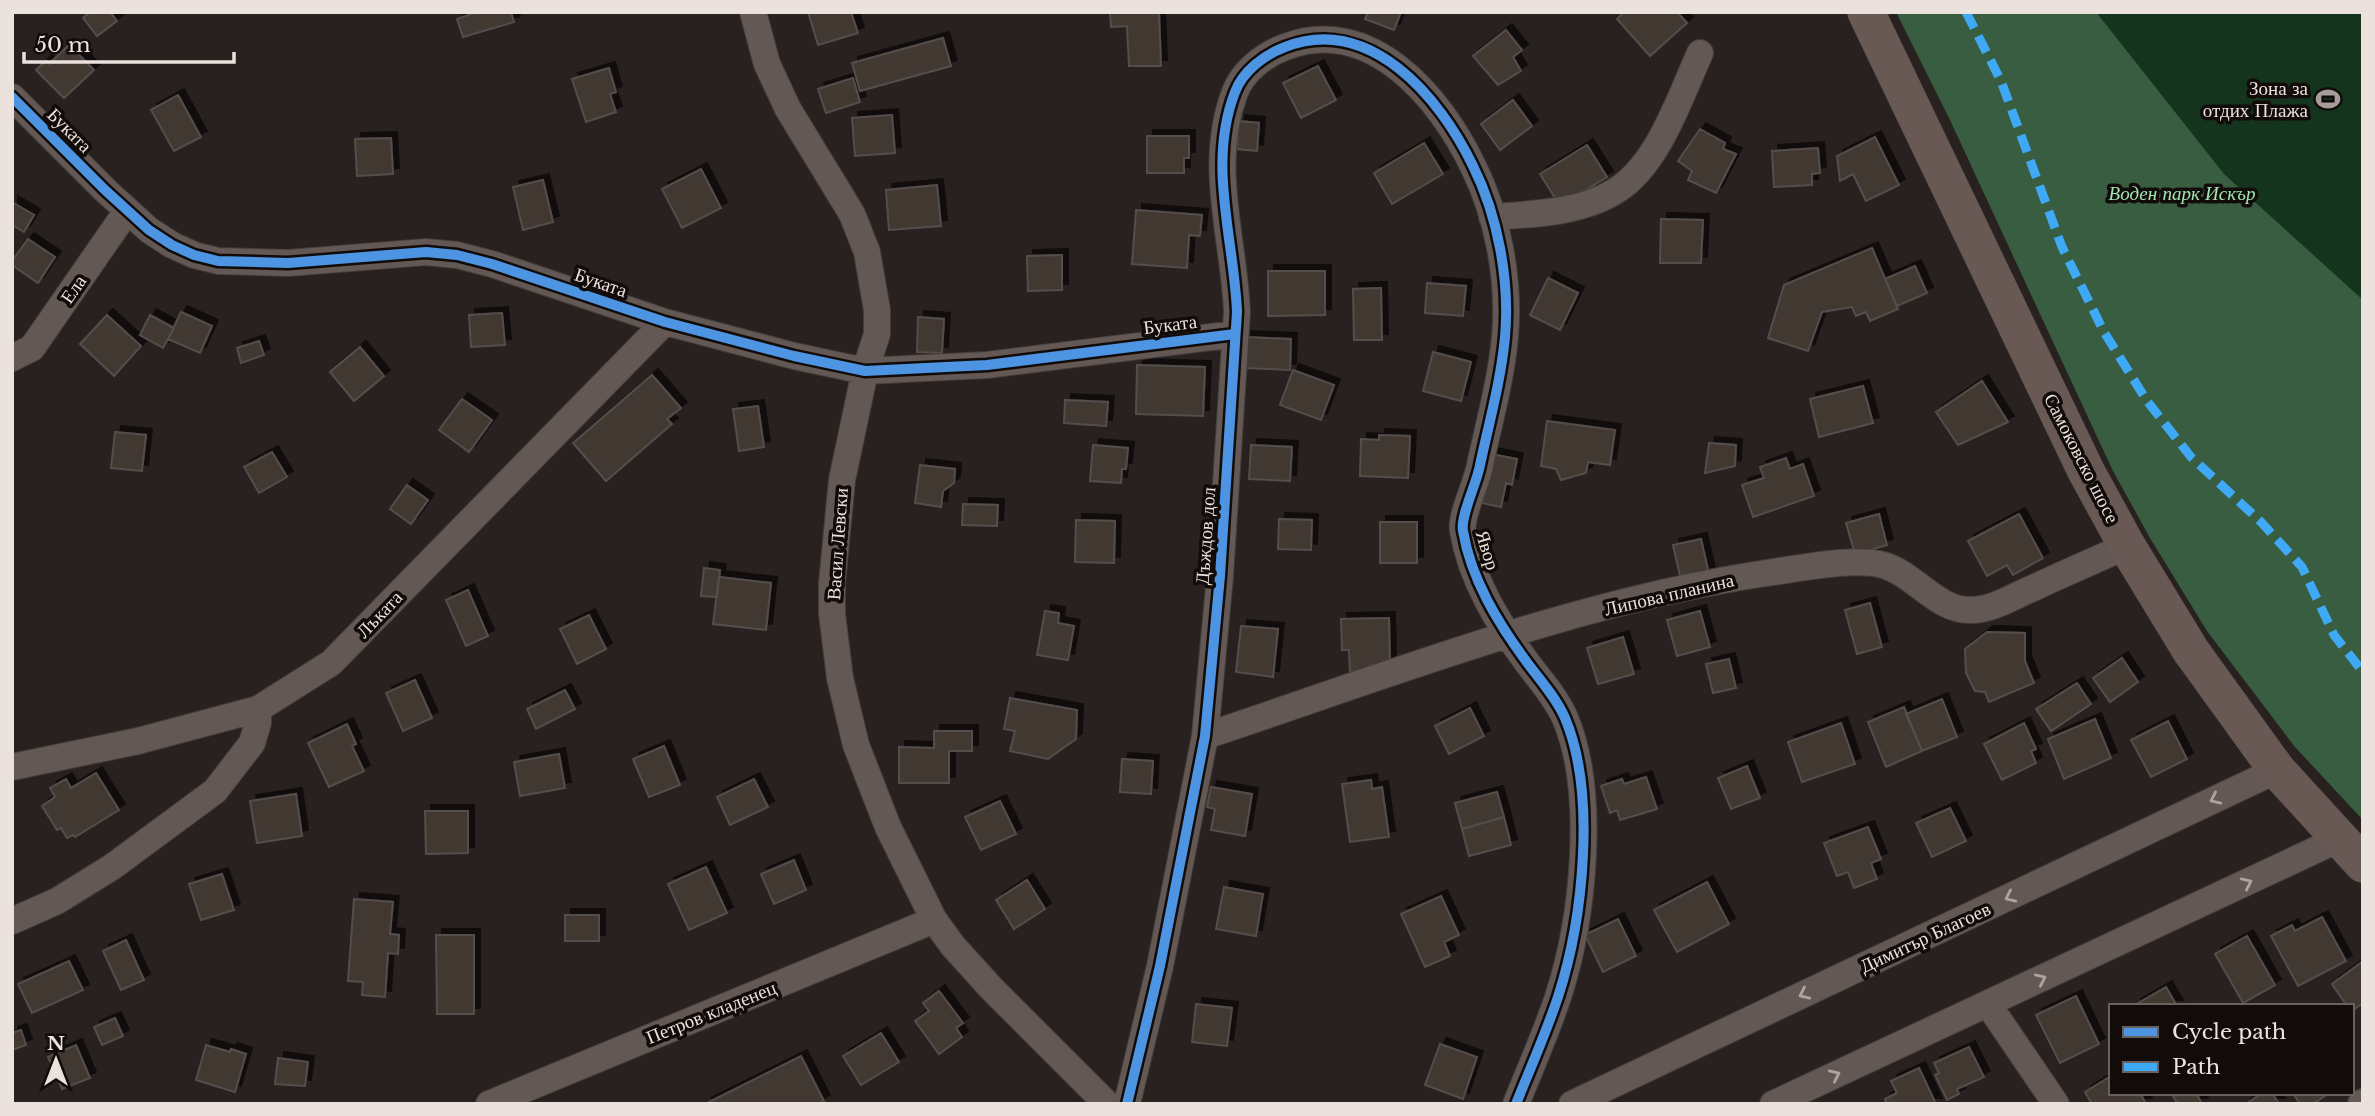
<svg xmlns="http://www.w3.org/2000/svg" width="2375" height="1116" font-family="'Libre Baskerville',serif">
<style>
.green{fill:#14341e}
.forest{fill:#385d41}
.building{fill:#423732;stroke:#544e4b;stroke-width:2;filter:url(#shadow)}
.lines{fill:none;stroke-linecap:round;stroke-linejoin:round}
.minor-casing{stroke:#423d3b;stroke-width:28}
.secondary-casing{stroke:#423d3b;stroke-width:38}
.minor{stroke:#645854;stroke-width:26}
.secondary{stroke:#685955;stroke-width:37}
.quiet{stroke:#3fa9f5;stroke-width:9;stroke-dasharray:18 9;stroke-linecap:butt}
.cycleway-casing{stroke:#110b09;stroke-width:15}
.cycleway{stroke:#4d94e3;stroke-width:10}
.oneway{stroke:#aea4a0}
.labels{text-anchor:middle;stroke-width:7;stroke-linejoin:round;paint-order:stroke}
.poi-label{font-size:19px;fill:#ebe2de;stroke:#110b09;text-anchor:end}
.street-label{font-size:19px;fill:#ebe2de;stroke:#110b09}
.park-label{font-size:19px;font-style:italic;fill:#a1e5b2;stroke:#110b09}
</style>
<defs>
<filter id="shadow"><feDropShadow dx="6" dy="-6" stdDeviation="0" flood-color="#0009"/></filter>
</defs>
<rect width="100%" height="100%" fill="#28211f"/>
<!-- green -->
<path class="green" d="M1896 12H2363V820L2295 747 2207 631 2150 538 2113 471 1949 118Z"/>
<!-- forest -->
<path class="forest" d="M1896 12H2096L2224 174 2363 300V820L2295 747 2207 631 2150 538 2113 471 1949 118Z"/>
<!-- building -->
<path class="building" d="M90 12H110L117 21 97 36 83 18Z
M477 12H511L514 22 463 37 457 19Z
M808 12H851L858 33 818 45Z
M1110 12H1159L1161 66H1129L1127 26 1111 27Z
M1368 12H1401L1394 30 1365 19Z
M1624 12H1677L1687 23 1650 56 1617 19Z
M1506 30 1522 50 1513 57 1521 71 1498 85 1473 56Z
M943 38 951 66 860 91 852 63Z
M69 45 94 70 64 98 36 70 46 61 49 64Z
M1318 66 1336 100 1301 118 1283 83Z
M609 68 616 92 610 94 616 112 586 122 572 79Z
M853 78 860 102 826 113 818 89Z
M178 95 201 137 174 151 151 110Z
M1513 100 1532 126 1500 150 1481 124Z
M892 115 895 153 855 156 852 118Z
M1239 121 1259 123 1257 151 1237 149Z
M1700 129 1725 143 1723 149 1736 154 1716 193 1688 180 1692 171 1678 161Z
M1147 136H1189V158H1184V173H1147Z
M1875 137 1899 185 1866 201 1853 174 1840 181 1837 156Z
M391 138 393 174 357 176 355 139Z
M1424 143 1443 174 1392 204 1374 173Z
M1587 145 1607 177 1560 206 1540 174Z
M1818 148 1820 173 1812 174V185L1774 187 1772 151Z
M701 169 721 208 682 228 662 189Z
M543 180 553 222 523 230 513 187Z
M937 185 941 226 889 230 886 190Z
M12 202 34 215 24 232 12 225Z
M1136 210 1202 215 1200 236 1189 235 1187 268 1132 264Z
M1661 219 1703 220 1701 263H1660Z
M28 239 55 257 38 283 12 265V261Z
M1872 248 1898 309 1870 321 1866 312 1856 316 1852 307 1822 312 1808 351 1768 338 1784 285Z
M1062 255V290L1028 291 1027 256Z
M1915 266 1927 293 1897 306 1885 279Z
M1268 271H1325V315L1268 316Z
M1548 278 1578 293 1560 330 1530 315Z
M1427 283 1466 286 1463 316 1425 313Z
M1381 288 1382 340H1354L1353 289Z
M181 312 212 326 200 353 168 339Z
M502 313 505 345 471 347 469 315Z
M107 315 141 346 114 376 80 344Z
M150 315 174 328 163 348 140 335Z
M918 317 944 319 942 353 917 352Z
M1245 337 1291 339 1290 370 1244 368Z
M259 341 264 355 241 363 237 348Z
M360 347 384 376 354 401 330 372Z
M1433 352 1471 362 1461 401 1423 391Z
M1137 365 1205 367 1203 416 1136 414Z
M1293 370 1334 385 1321 420 1280 405Z
M652 375 681 408 667 419 672 424 606 481 573 443Z
M1982 381 2008 422 1958 445 1936 412Z
M1863 386 1873 423 1819 437 1810 399Z
M462 399 492 420 469 452 439 430Z
M1065 400 1108 402 1106 426 1064 423Z
M758 406 764 447 739 451 733 409Z
M1547 421 1615 430 1610 465 1588 462 1586 473 1561 480 1556 469 1541 466Z
M115 432 146 435 142 471 111 468Z
M1379 435 1410 436 1408 478 1360 476 1361 439 1379 440Z
M1709 443 1736 445 1735 466 1705 473Z
M1093 445 1128 448 1126 469H1122L1121 483 1090 481Z
M1251 445 1292 447 1290 481 1249 479Z
M272 452 287 477 259 493 244 467Z
M1491 454 1517 459 1512 485 1506 483 1501 507 1482 503Z
M1786 458 1790 469 1803 464 1814 496 1753 517 1742 485 1764 478 1760 467Z
M920 465 955 469 954 483 943 491 941 507 915 503Z
M407 485 428 500 411 524 390 509Z
M963 504 998 505 997 526 962 525Z
M1879 514 1887 545 1855 554 1846 523Z
M2019 514 2043 558 2013 575 2007 565 1987 576 1968 541Z
M1279 519 1312 520 1311 550 1278 549Z
M1076 520 1115 521 1114 563 1075 562Z
M1380 522H1417V563H1380Z
M1701 539 1709 574 1681 580 1673 545Z
M704 568 720 570 717 597 701 596Z
M719 577 771 583 766 630 713 624Z
M468 590 488 636 466 646 446 600Z
M1870 603 1882 647 1857 654 1845 610Z
M1045 611 1059 613 1058 623 1074 626 1068 660 1037 655Z
M1700 611 1710 647 1677 656 1667 620Z
M589 615 606 649 577 664 560 629Z
M1389 618 1390 664 1371 665V671L1350 672 1349 650H1342L1341 619Z
M1241 626 1278 629 1273 677 1236 672Z
M1987 632 2025 633V661L2034 683 1989 702 1985 692 1975 691 1966 673 1965 649Z
M1623 637 1634 674 1598 684 1587 648Z
M2122 658 2138 682 2110 702 2093 678Z
M1729 659 1736 688 1713 693 1706 664Z
M415 680 432 718 403 731 386 693Z
M2077 683 2091 704 2051 731 2036 709Z
M565 690 575 709 536 729 527 709Z
M1010 698 1077 710 1076 739 1048 759 1010 751 1015 731 1004 729Z
M1942 699 1957 737 1922 751 1906 714Z
M1904 707 1922 751 1886 767 1868 722Z
M1470 708 1484 736 1449 754 1435 726Z
M2095 719 2111 758 2064 779 2048 739Z
M2168 721 2187 759 2151 777 2131 740Z
M1841 723 1855 764 1802 782 1788 742Z
M2024 723 2036 749 2031 751 2036 763 2002 780 1984 744Z
M347 724 356 744 352 746 364 771 329 787 308 743Z
M934 731H972V751H949V783H899V747L934 748Z
M664 746 680 785 649 797 633 759Z
M559 754 565 788 520 796 514 762Z
M1122 759 1153 761 1151 794 1120 792Z
M1747 766 1760 798 1731 809 1718 778Z
M96 773 119 810 75 837 73 835 67 838 61 828 57 830 42 806 55 797 50 788 66 779 71 788Z
M1646 777 1657 809 1620 820 1617 810 1610 813 1601 786 1622 779 1624 784Z
M754 779 768 807 730 825 717 797Z
M1371 780 1372 789 1382 787 1389 837 1350 842 1342 784Z
M1211 787 1252 794 1245 836 1211 830 1215 809 1207 807Z
M1497 792 1504 817 1462 829 1455 803Z
M296 794 302 836 257 843 250 801Z
M1000 801 1016 834 981 850 965 817Z
M1950 808 1966 841 1932 857 1916 823Z
M425 811H468V853L426 854Z
M1504 817 1511 845 1469 856 1462 829Z
M1868 827 1881 859 1871 863 1877 879 1854 888 1848 872 1837 876 1824 843Z
M794 860 806 890 774 904 761 874Z
M706 867 727 913 689 930 668 884Z
M222 874 234 910 201 920 189 884Z
M1027 880 1045 909 1014 929 996 900Z
M1707 882 1729 924 1677 952 1654 910Z
M1224 887 1263 894 1256 936 1216 929Z
M1441 896 1459 935 1444 942 1450 956 1425 967 1401 914Z
M354 899 393 902 390 934 399 935 398 954 388 953 385 997 362 995 363 982 348 981Z
M565 915H599V941H565Z
M2322 917 2346 961 2298 986 2271 936 2292 925 2295 931Z
M1618 919 1636 956 1603 972 1585 935Z
M436 935H474V1014H437Z
M2247 936 2275 985 2243 1003 2215 954Z
M126 940 144 980 121 990 103 951Z
M69 961 83 990 32 1013 18 984Z
M2362 962 2363 1003 2352 1011V1006H2347L2332 984Z
M2166 987 2177 1006H2136L2135 1005Z
M939 991 963 1023 956 1028 962 1037 939 1054 915 1021 929 1011 923 1003Z
M2076 996 2099 1044 2060 1063 2036 1015Z
M1196 1004 1232 1008 1227 1046 1192 1042Z
M115 1018 123 1036 102 1045 94 1027Z
M21 1030 26 1045 12 1050V1033Z
M881 1033 899 1062 861 1085 843 1056Z
M1440 1044 1477 1057 1463 1099 1425 1085Z
M76 1045 90 1078 62 1089 48 1057Z
M206 1045 230 1052 231 1049 246 1054 235 1092 196 1080Z
M1969 1047 1984 1077 1957 1089 1959 1094 1947 1100 1935 1075 1939 1073 1934 1063Z
M801 1056 824 1101 818 1104H705Z
M278 1058 308 1062 305 1086 275 1084Z
M1919 1068 1936 1104H1887L1885 1099 1897 1093 1891 1081Z
M2111 1076V1093H2140L2146 1104H2092L2085 1092Z
M2171 1093H2196L2202 1104H2178Z
M2262 1093H2272L2279 1104H2246Z
M2293 1093H2329L2313 1104H2300Z"/>
<g class="lines">
<!-- minor casing -->
<g class="minor-casing">
<path id="minor" d="M753 12 767 64 788 109 852 214 867 252 877 310V334L865 371 842 480 832 583V614L840 678 856 745 888 827 934 920 953 946 992 989 1107 1104
M12 97 105 190 149 230 172 245 194 255 218 261 288 263 426 252 457 255 492 264 665 322 794 356 865 371 987 365 1235 334
M1492 217C1533 214 1582 213 1617 190 1659 163 1680 97 1700 53
M12 358 32 348 127 211
M1205 736C1390 675 1579 600 1773 572 1802 568 1855 557 1883 565 1915 574 1937 611 1971 610 1992 610 2012 597 2031 589 2063 574 2095 560 2127 546
M12 767 138 741 258 709 331 663 665 322
M12 921 57 901 112 867 215 791 252 743 258 723V709
M1988 1004 2056 1104
M489 1104 934 920
M1127 1104 1160 966 1205 736 1220 576 1237 312C1234 238 1207 165 1235 92 1243 71 1264 55 1285 47 1370 14 1440 97 1473 166 1498 216 1510 281 1505 337 1501 380 1489 423 1480 465 1477 483 1460 516 1463 531 1471 579 1498 623 1526 661 1539 679 1556 697 1565 718 1597 794 1583 920 1558 997 1546 1033 1530 1069 1516 1104
M1572 1104 2277 770
M1773 1104 2339 839
M2361 1104 2363 1102"/>
</g>
<!-- secondary casing -->
<g class="secondary-casing">
<path id="secondary" d="M1866 12 2086 471 2127 546 2191 651 2277 770 2363 864"/>
</g>
<!-- minor -->
<use href="#minor" class="minor"/>
<!-- secondary -->
<use href="#secondary" class="secondary"/>
<!-- quiet -->
<path class="quiet" d="M1966 12 2001 81 2062 247 2104 332 2147 401 2191 457 2261 522 2302 567 2334 635 2363 672"/>
<!-- cycleway casing -->
<g class="cycleway-casing">
<path id="cycleway" d="M12 97 105 190 149 230 172 245 194 255 218 261 288 263 426 252 457 255 492 264 665 322 794 356 865 371 987 365 1235 334
M1127 1104 1160 966 1205 736 1220 576 1237 312C1234 238 1207 165 1235 92 1243 71 1264 55 1285 47 1370 14 1440 97 1473 166 1498 216 1510 281 1505 337 1501 380 1489 423 1480 465 1477 483 1460 516 1463 531 1471 579 1498 623 1526 661 1539 679 1556 697 1565 718 1597 794 1583 920 1558 997 1546 1033 1530 1069 1516 1104"/>
</g>
<!-- cycleway -->
<use href="#cycleway" class="cycleway"/>
</g>
<!-- one-way arrows -->
<defs><path id="oneway-chevron" d="M-2-3.5L2.5 0L-2 3.5" fill="none" stroke-width="1.6" stroke-linecap="round" stroke-linejoin="round" transform="scale(1.75)"/></defs>
<g class="oneway">
<use href="#oneway-chevron" transform="translate(2215 799) rotate(155)"/>
<use href="#oneway-chevron" transform="translate(2247 883) rotate(-25)"/>
<use href="#oneway-chevron" transform="translate(2010 897) rotate(155)"/>
<use href="#oneway-chevron" transform="translate(2041 979) rotate(-25)"/>
<use href="#oneway-chevron" transform="translate(1804 994) rotate(155)"/>
<use href="#oneway-chevron" transform="translate(1835 1075) rotate(-25)"/>
</g>
<!-- icons -->
<defs>
<g id="stadium-bare" transform="scale(1.89)"><path d="M0-5a6.5 5 0 1 0 0 10a6.5 5 0 1 0 0-10ZM-3.5-1.8h7v3.6h-7Z" fill="#a79e9b" stroke="#110b09" stroke-width="2.5" paint-order="stroke"/></g>
</defs>
<g fill-rule="evenodd">
<use href="#stadium-bare" x="2328" y="99"/>
</g>
<g class="labels">
<!-- poi labels -->
<g class="poi-label">
<text x="2308" y="95">Зона за<tspan x="2308" dy="22">отдих Плажа</tspan></text>
</g>
<!-- street labels -->
<g class="street-label">
<text transform="translate(70 130) rotate(45)" y="7">Буката</text>
<text transform="translate(601 282) rotate(19)" y="7">Буката</text>
<text transform="translate(73 289) rotate(-55)" y="7">Ела</text>
<text transform="translate(1170 324) rotate(-7)" y="7">Буката</text>
<text transform="translate(2082 458) rotate(63)" y="7">Самоковско шосе</text>
<text transform="translate(1205 536) rotate(-86)" y="7">Дъждов дол</text>
<text transform="translate(837 544) rotate(-86)" y="7">Васил Левски</text>
<text transform="translate(1488 550) rotate(73)" y="7">Явор</text>
<text transform="translate(1669 594) rotate(-13)" y="7">Липова планина</text>
<text transform="translate(379 614) rotate(-46)" y="7">Лъката</text>
<text transform="translate(1925 937) rotate(-25)" y="7">Димитър Благоев</text>
<text transform="translate(711 1012) rotate(-22)" y="7">Петров кладенец</text>
</g>
<!-- park labels -->
<g class="park-label">
<text x="2182" y="200">Воден парк Искър</text>
</g>
</g>
<!-- border -->
<rect width="2375" height="1116" fill="none" stroke="#ebe2de" stroke-width="28"/>
<!-- legend -->
<rect x="2109" y="1004" width="245" height="91" fill="#110b09" stroke="#68615e" stroke-width="2"/>
<rect x="2123" y="1027" width="35" height="10" fill="#4d94e3" stroke="#68615e" stroke-width="2"/>
<text x="2172" y="1039" font-size="21" fill="#ebe2de">Cycle path</text>
<rect x="2123" y="1062" width="35" height="10" fill="#3fa9f5" stroke="#68615e" stroke-width="2"/>
<text x="2172" y="1074" font-size="21" fill="#ebe2de">Path</text>
<!-- north arrow -->
<g transform="translate(56 1060)" stroke="#110b09" stroke-width="5" paint-order="stroke">
<path d="M0-5L12 26L0 18L-12 26Z" fill="#ebe2de"/>
<text y="-10" font-size="19" font-weight="bold" text-anchor="middle" fill="#ebe2de">N</text>
</g>
<!-- scale -->
<path d="M24 52v10h210v-10" fill="none" stroke="#ebe2de" stroke-width="3.5"/>
<text x="35" y="52" font-size="21" fill="#ebe2de" stroke="#110b09" stroke-width="5" paint-order="stroke">50 m</text>
</svg>
